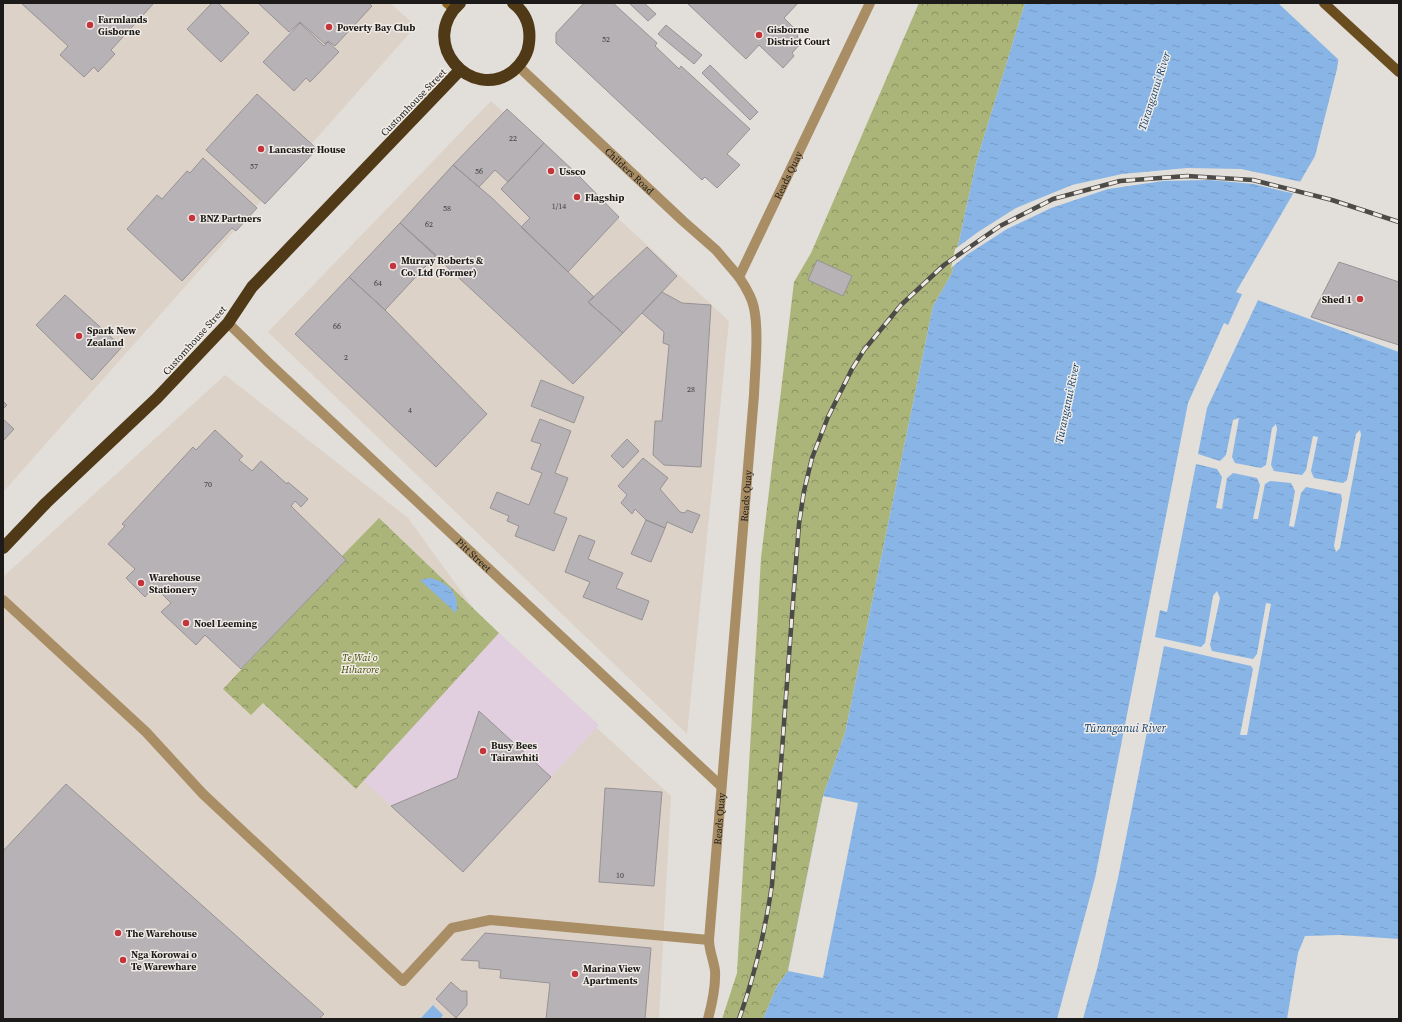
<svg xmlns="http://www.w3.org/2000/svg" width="1402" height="1022" font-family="'Source Serif 4',serif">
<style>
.built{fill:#dcd2c8}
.education{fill:#e1cede}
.park{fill:url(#park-crowns)}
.water{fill:url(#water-ripples)}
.pier{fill:#e2ded9}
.building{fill:#b7b2b5;stroke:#979295}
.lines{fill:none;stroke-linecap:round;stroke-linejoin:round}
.lane{stroke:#a98d64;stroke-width:10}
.street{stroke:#a98d64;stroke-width:10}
.secondary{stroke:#8d651f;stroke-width:10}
.primary{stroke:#6a4d1f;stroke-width:10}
.highway{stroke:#4f3917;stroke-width:12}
.rail-casing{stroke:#4d4b48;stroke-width:4.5}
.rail{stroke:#f0ebe6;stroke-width:3;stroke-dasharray:9;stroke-linecap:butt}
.poi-dot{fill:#c4343c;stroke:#f0ebe6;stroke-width:1.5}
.labels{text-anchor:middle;stroke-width:3;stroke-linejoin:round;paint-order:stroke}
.number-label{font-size:8px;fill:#434140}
.poi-label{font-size:10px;font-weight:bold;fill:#1c1b19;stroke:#f0ebe6;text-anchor:start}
.street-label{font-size:10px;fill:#1c1b19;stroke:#f0ebe6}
.park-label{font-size:10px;font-style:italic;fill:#454d00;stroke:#f0ebe6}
.water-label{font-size:11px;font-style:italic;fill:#11416e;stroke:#f0ebe6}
</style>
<defs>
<pattern id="park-crowns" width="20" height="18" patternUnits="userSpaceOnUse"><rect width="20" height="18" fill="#abb579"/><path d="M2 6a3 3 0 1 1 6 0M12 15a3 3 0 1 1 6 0" fill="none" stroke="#8a9262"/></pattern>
<pattern id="water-ripples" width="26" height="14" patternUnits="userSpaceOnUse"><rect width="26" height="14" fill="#88b5e6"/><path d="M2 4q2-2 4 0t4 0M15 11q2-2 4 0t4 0" fill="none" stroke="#759bc5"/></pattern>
</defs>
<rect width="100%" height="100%" fill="#e2ded9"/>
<!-- built -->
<path class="built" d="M3 3H390L416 26 3 492Z
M491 101 729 321 687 734 268 332Z
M225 375 408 518 487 627 671 796 659 1019H3V577Z"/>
<!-- education -->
<path class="education" d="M499 633 599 725 463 872 363 780Z"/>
<!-- park -->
<path class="park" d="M919 3H1025L976 163 952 273 933 306 845 733 823 796 788 971 777 986 763 1019H722L737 973 761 558 794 282 811 253Z
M379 518 499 633 356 789 263 703 251 715 223 689 345 559 342 556Z"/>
<!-- water -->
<path class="water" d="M1025 3H1347L1337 69 1315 156 1236 292 1399 352V939L1340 935 1305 936 1298 953 1287 1019H763L777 986 788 971 823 796 845 733 933 306 952 273 976 163Z
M429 578C447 581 461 594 456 613L420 580Z
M433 1005 443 1015 440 1019H420Z"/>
<!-- pier -->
<path class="pier" d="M1278 3H1349L1340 61Z
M1187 168 1241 169 1302 182 1295 194 1254 184 1209 180 1163 181 1108 189 1051 208 1007 229 968 254 951 268 955 249 978 232 1016 208 1072 185 1122 174Z
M1243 292 1259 298 1207 408 1198 454 1220 461 1226 455 1233 420 1239 418 1232 457 1235 463 1261 468 1266 465 1272 428 1276 424 1277 429 1271 465 1274 471 1302 475 1306 470 1313 436 1318 437 1311 471 1314 478 1343 483 1347 480 1356 434 1360 430 1361 435 1340 548 1336 552 1334 546 1342 499 1341 494 1306 487 1301 493 1294 527 1289 526 1295 491 1291 483 1270 481 1265 484 1258 519H1253L1260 485 1257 478 1233 473 1227 478 1222 509 1216 508 1222 477 1217 469 1196 464 1167 612 1160 610 1155 637 1201 647 1205 643 1213 596 1217 591 1220 598 1210 645 1212 651 1253 659 1257 654 1266 603 1271 604 1247 735H1240L1253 669 1251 666 1164 646 1118 878 1097 969 1087 1004 1083 1019H1057L1095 878 1188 403 1224 323 1228 325Z
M823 796 858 803 823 978 788 971Z"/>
<!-- building -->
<path class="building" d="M21 3H154L111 50 115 54 98 72 94 67 84 77 60 55 68 46Z
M212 3H218L249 33 221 62 187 29Z
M258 3H369L372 6 335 46 328 41 325 44 300 22 289 32Z
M584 3H613L657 43 655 46 679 69 681 66 750 129 727 154 740 165 717 188 705 177 702 180 556 43V33Z
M629 3H644L656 14 648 21Z
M687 3H798L784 18 799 33 797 36 799 38 797 40 801 43 792 53 794 56 783 68 759 45 746 59Z
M300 23 324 46 328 42 339 52 310 82 306 78 294 91 263 62Z
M666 25 702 55 694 64 658 34Z
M710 65 758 112 750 120 702 73Z
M257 94 317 149 265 204 206 150Z
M507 109 544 143 508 182 495 170 479 187 453 165Z
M544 143 578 175 619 217 568 272 521 227 530 218 501 189Z
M203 158 257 208 236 231 232 228 182 281 127 229 157 195 162 199 187 171 190 173Z
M453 165 492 198 594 297 588 302 623 333 573 384 400 223Z
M400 223 436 255 385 310 349 277Z
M647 247 677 276 623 333 588 302Z
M817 260 852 276 843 296 808 280Z
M1339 262 1399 282V345L1311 317Z
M349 277 385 310 487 414 436 467 295 334Z
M662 292 682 303 711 305 701 467 664 465 653 455 655 421H662L669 345 663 343 664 332 642 313Z
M65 295 122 347 92 380 36 325Z
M541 380 584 397 574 423 531 406Z
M3 401 7 405 3 409Z
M3 419 14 429 3 441Z
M540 419 571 431 555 473 568 478 554 513 567 518 554 551 515 536 519 526 507 521 509 516 490 508 497 492 529 505 542 473 531 469 541 444 531 441Z
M215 430 243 456 239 460 252 471 261 461 287 484 288 482 308 499 301 507 295 501 291 506 346 560 241 669 205 635 196 645 161 612 171 603 154 586 145 597 126 578 135 569 108 544 125 526 122 524 193 447 196 450Z
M627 439 639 451 623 468 611 456Z
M643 458 668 478 660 489 680 512 685 513 687 510 700 515 692 533 667 522 665 528 646 520 635 509 632 514 621 503 627 495 618 486Z
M646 520 665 528 651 562 631 554Z
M579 535 595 541 588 559 623 573 616 588 649 601 642 620 583 597 590 582 565 572Z
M479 711 551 777 463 872 391 806 457 778Z
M66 784 324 1014 319 1019H3V851Z
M605 788 662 792 654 886 599 882Z
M485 933 651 948 645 1019H546L550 983 500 978 501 970 479 968V961L461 960Z
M451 982 461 991H467V1005L456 1018 436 999Z"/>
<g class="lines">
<!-- lane -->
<path class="lane" d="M3 600 146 732 203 794 403 981 452 928 490 920 709 940"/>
<!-- street -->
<g class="street">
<path id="s1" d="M518 66 683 221 716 250 739 277"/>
<path id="s2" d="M228 323 270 364 721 786"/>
<path id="s3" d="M708 1019C712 1004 716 987 715 971 714 961 709 951 709 940L754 395C755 369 759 332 754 308 752 297 745 286 739 277L870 3"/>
</g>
<!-- secondary -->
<path class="secondary" d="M447 3 454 9"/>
<!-- primary -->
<path class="primary" d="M1324 3 1399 72"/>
<!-- highway -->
<path class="highway" d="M460 3C417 42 471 103 513 71 521 64 528 54 529 43 531 27 526 13 513 3
M3 548 46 503 157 398 228 323 252 287 460 70"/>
<!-- rail casing -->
<g class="rail-casing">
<path id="rail" d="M739 1019C755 975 765 931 772 885L795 575 799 524 804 491 812 458 828 417 852 369 864 350 901 305 944 265 1000 226 1053 199 1120 181 1187 176 1253 180 1332 200 1399 222"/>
</g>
<!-- rail -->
<use href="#rail" class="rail"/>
</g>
<!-- markers -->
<g class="poi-dot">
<circle cx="90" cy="25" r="4"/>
<circle cx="329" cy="27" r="4"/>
<circle cx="759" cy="35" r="4"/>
<circle cx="261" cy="149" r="4"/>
<circle cx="551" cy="171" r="4"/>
<circle cx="577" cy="197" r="4"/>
<circle cx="192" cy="218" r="4"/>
<circle cx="393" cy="266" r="4"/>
<circle cx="1360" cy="299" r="4"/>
<circle cx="79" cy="336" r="4"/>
<circle cx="141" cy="583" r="4"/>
<circle cx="186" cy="623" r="4"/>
<circle cx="483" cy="751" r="4"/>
<circle cx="118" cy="933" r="4"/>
<circle cx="123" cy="960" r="4"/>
<circle cx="575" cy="974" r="4"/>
</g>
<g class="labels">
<!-- number labels -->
<g class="number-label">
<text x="606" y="42">52</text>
<text x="513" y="141">22</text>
<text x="254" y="169">57</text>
<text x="479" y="174">56</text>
<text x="559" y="209">1/14</text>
<text x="447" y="211">58</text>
<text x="429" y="227">62</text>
<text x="378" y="286">64</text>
<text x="337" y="329">66</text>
<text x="346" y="360">2</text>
<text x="691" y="392">28</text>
<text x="410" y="413">4</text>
<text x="208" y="487">70</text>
<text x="620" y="878">10</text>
</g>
<!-- poi labels -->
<g class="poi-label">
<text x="98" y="23">Farmlands<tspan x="98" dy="12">Gisborne</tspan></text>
<text x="337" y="31">Poverty Bay Club</text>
<text x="767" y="33">Gisborne<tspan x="767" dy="12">District Court</tspan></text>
<text x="269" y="153">Lancaster House</text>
<text x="559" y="175">Ussco</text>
<text x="585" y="201">Flagship</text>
<text x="200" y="222">BNZ Partners</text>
<text x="401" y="264">Murray Roberts &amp;<tspan x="401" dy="12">Co. Ltd (Former)</tspan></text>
<text x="1352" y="303" text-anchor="end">Shed 1</text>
<text x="87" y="334">Spark New<tspan x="87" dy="12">Zealand</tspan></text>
<text x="149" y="581">Warehouse<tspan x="149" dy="12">Stationery</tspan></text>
<text x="194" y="627">Noel Leeming</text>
<text x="491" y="749">Busy Bees<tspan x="491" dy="12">Tairawhiti</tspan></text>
<text x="126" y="937">The Warehouse</text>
<text x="131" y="958">Nga Korowai o<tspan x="131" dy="12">Te Warewhare</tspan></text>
<text x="583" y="972">Marina View<tspan x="583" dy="12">Apartments</tspan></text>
</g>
<!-- street labels -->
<g class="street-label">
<text transform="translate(413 102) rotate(-46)" y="4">Customhouse Street</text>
<text dy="4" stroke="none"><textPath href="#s1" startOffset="153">Childers Road</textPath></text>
<text dy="4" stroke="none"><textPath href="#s3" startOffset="862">Reads Quay</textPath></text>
<text transform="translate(194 340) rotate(-48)" y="4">Customhouse Street</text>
<text dy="4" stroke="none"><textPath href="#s3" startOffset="526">Reads Quay</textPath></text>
<text dy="4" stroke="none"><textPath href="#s2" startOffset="338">Pitt Street</textPath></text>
<text dy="4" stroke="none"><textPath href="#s3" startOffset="202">Reads Quay</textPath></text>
</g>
<!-- park labels -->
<g class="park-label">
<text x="360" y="661">Te Wai o<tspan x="360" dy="12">Hiharore</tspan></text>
</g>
<!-- water labels -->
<g class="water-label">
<text transform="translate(1154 91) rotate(-72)" y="4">Tūranganui River</text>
<text transform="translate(1067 403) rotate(-78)" y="4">Tūranganui River</text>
<text x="1125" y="732">Tūranganui River</text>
</g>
</g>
<!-- border -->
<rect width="1402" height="1022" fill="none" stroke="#1c1b19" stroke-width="8"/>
</svg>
